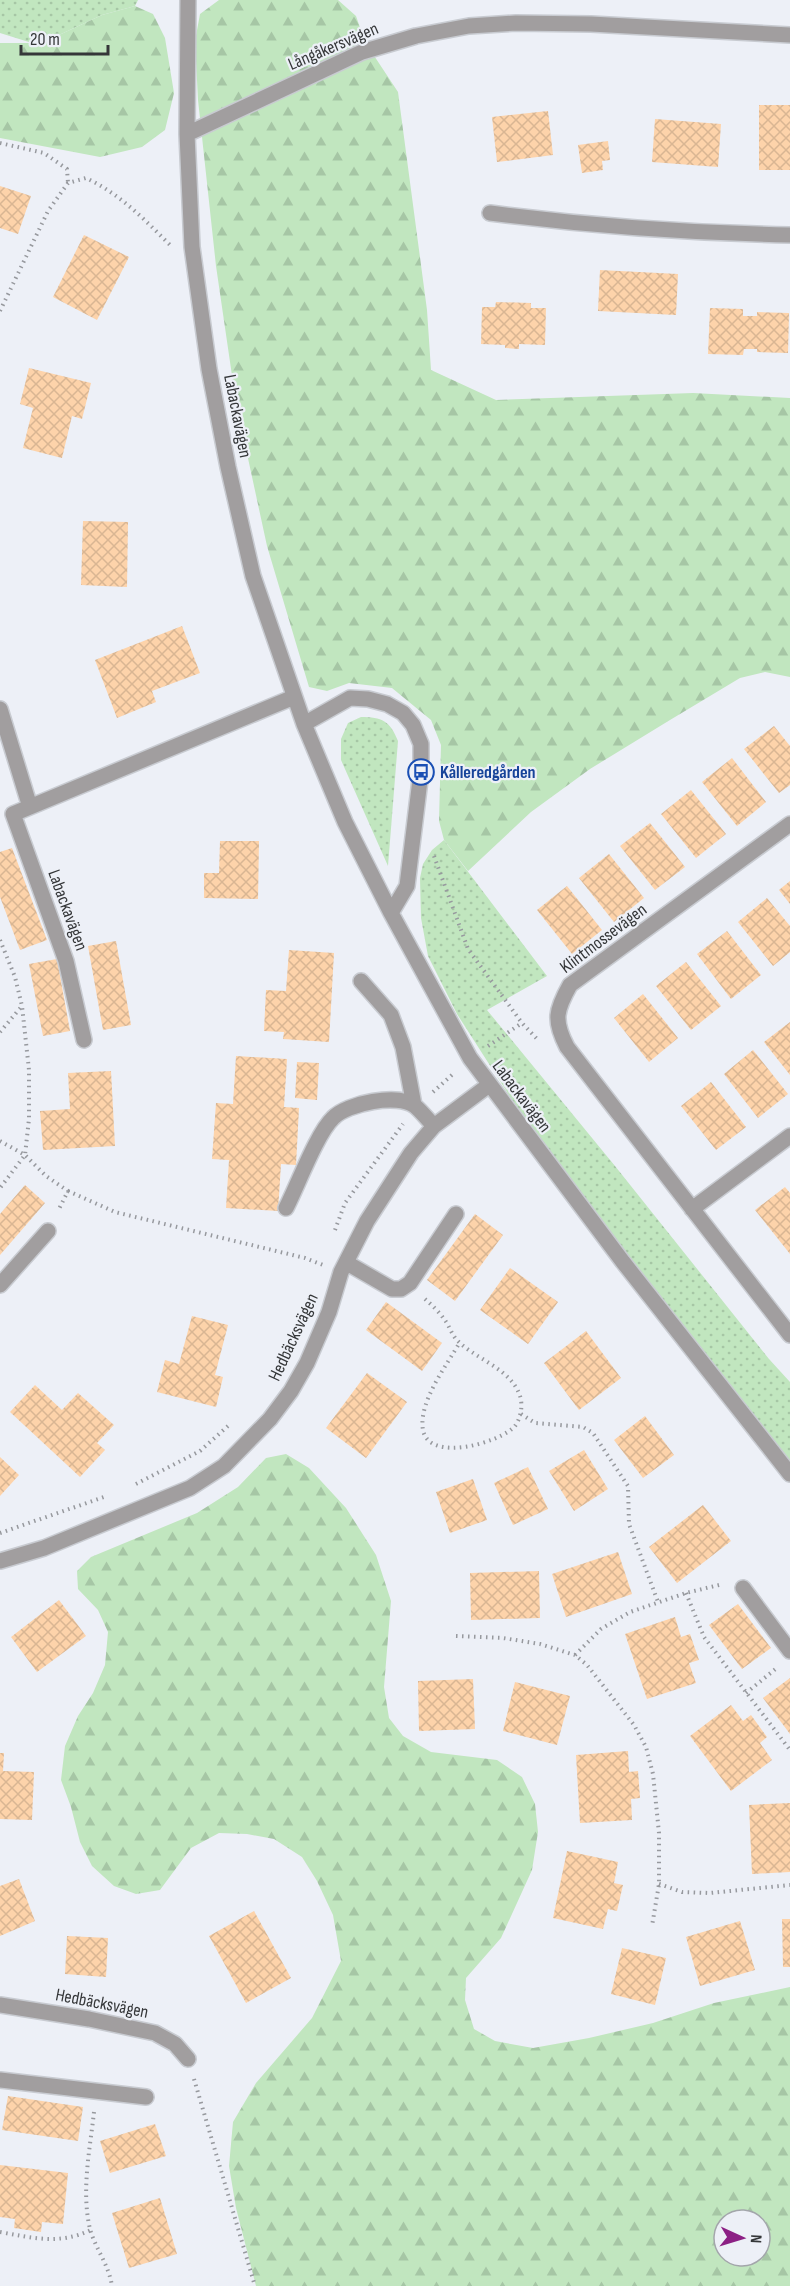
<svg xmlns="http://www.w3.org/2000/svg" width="790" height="2286" font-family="'Sofia Sans Condensed',sans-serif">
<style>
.grass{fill:url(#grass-dots)}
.forest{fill:url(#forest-firs);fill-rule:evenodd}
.building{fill:url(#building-cross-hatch)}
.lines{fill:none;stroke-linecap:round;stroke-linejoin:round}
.minor-casing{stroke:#c8cbd1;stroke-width:18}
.path{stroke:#97999e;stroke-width:4;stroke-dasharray:1.5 4.5;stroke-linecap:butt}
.minor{stroke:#a19e9f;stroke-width:15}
.labels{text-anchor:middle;stroke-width:4.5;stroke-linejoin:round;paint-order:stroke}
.street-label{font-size:18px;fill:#353739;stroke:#edf0f7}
.transit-label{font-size:18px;font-weight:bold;fill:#164399;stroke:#edf0f7;text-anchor:start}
</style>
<defs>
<pattern id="grass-dots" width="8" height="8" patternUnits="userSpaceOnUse" patternTransform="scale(1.5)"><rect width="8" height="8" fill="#c1e6bf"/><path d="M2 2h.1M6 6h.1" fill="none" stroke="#a6c6a5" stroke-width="1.8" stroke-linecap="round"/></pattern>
<pattern id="forest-firs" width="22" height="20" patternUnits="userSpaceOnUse" patternTransform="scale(1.5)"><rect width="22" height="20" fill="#c1e6bf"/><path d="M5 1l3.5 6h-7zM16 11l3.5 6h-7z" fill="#a6c6a5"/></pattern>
<pattern id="building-cross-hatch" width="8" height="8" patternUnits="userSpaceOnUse" patternTransform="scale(1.5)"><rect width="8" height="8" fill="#fdd3aa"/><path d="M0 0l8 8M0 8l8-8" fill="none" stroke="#d9b693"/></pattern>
</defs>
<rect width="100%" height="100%" fill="#edf0f7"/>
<!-- grass -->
<path class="grass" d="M0 0H138L135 6 102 15 59 35 32 43 0 33Z
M361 717C382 717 390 721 398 741L388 866 341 760V739L348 723Z
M444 840 547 976 487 1010 615 1166 769 1359 790 1382V1469L717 1377 514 1103 457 1014 428 956 421 918 420 878 423 864 432 850Z"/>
<!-- forest -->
<path class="forest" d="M219 0H338L356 16 365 42 398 92 427 310 431 370 496 400 693 393 790 398V677L765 672 740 678 670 720 590 769 531 812 468 871 444 840 439 821 441 745 431 720 392 688 349 683 327 691 309 687 267 546 236 403 216 266 198 100 195 41 200 14Z
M135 6 153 14 165 38 174 93 165 130 142 147 100 157 0 138V43H32L59 35 102 15Z
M286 1454 309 1468 346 1508 376 1555 391 1601 384 1687 389 1718 403 1736 431 1752 497 1760 522 1777 535 1804 538 1832 532 1870 501 1938 466 1978 465 2000 474 2029 495 2041 533 2048 589 2038 653 2023 714 2003 790 1987V2286H256L236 2208 229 2166 233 2122 256 2083 312 2018 341 1961 333 1915 317 1881 302 1857 274 1839 247 1834 219 1833 191 1848 160 1890 136 1894 114 1886 92 1866 80 1842 71 1807 61 1780 65 1746 78 1716 93 1693 105 1665 108 1632 98 1610 78 1589 77 1571 91 1557 197 1513 238 1487 266 1458ZM724 2220H760V2256H724Z"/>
<!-- building -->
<path class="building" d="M759 105H790V170H759Z
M548 111 553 155 497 162 492 117Z
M655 119 721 124 718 167 652 162Z
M608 141 610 160 602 161 603 170 582 173 578 145Z
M0 186 31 196 18 234 0 228Z
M84 235 129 257 97 320 53 297Z
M600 270 678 274 676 315 598 311Z
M496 302 531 303V308H546L545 345 519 344V349L505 348V345L481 344 482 307H495Z
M710 308 743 309V316H757V312L789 313 788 353 757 352V349H744L743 355 708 354Z
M29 368 91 383 82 419 72 416 62 458 23 448 33 408 20 404Z
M83 521 128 522 127 587 81 585Z
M182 626 200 673 152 691 156 702 117 718 95 660Z
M774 726 790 746V785L779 793 744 749Z
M732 758 766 802 737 826 702 782Z
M691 790 726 834 696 858 661 814Z
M650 823 685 867 655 890 620 846Z
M220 841H259L258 899 204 898V873H219Z
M12 848 47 940 20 950 0 897V852Z
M609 854 644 898 614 922 579 878Z
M790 881V904L779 890Z
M567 886 602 930 572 954 537 910Z
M767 898 790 926V952L773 966 738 922Z
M727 931 761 975 731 999 697 954Z
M116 941 131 1025 103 1030 88 946Z
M289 950 334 953 329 1042 283 1039 284 1032 264 1031 266 990 286 991Z
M57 959 70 1031 43 1036 29 964Z
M686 962 721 1006 691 1030 656 986Z
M643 994 678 1038 649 1062 614 1018Z
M790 1022V1075L764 1042Z
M753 1050 788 1094 758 1118 724 1074Z
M236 1056 287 1059 284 1107 299 1108 296 1165 281 1164 278 1211 226 1208 229 1160 212 1159 216 1103 233 1104Z
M297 1062 319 1063 317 1100 295 1098Z
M111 1071 115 1146 43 1150 40 1111 70 1109 68 1073Z
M711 1082 746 1127 716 1150 681 1106Z
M25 1185 45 1203 0 1255V1214Z
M785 1187 790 1193V1254L755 1210Z
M475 1214 503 1235 455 1301 427 1280Z
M510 1268 558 1302 528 1344 480 1310Z
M386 1302 442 1343 422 1371 366 1330Z
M192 1316 228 1325 215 1375 223 1377 216 1407 157 1392 165 1360 179 1364Z
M586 1331 621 1378 579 1410 544 1363Z
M367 1373 407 1402 366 1458 326 1428Z
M35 1385 62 1410 78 1393 114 1425 97 1443 105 1450 80 1477 10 1412Z
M645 1416 674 1455 643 1478 614 1440Z
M584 1450 608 1489 574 1511 549 1471Z
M0 1457 19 1475 0 1496Z
M528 1467 548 1509 513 1525 494 1483Z
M473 1479 487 1520 450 1533 436 1492Z
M703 1505 731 1541 677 1583 649 1547Z
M618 1552 632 1594 566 1617 552 1574Z
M539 1571 540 1618 471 1620 470 1573Z
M59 1600 86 1636 37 1672 11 1637Z
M738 1604 771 1648 742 1669 709 1625Z
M675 1617 681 1637 690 1634 699 1660 689 1663 696 1683 647 1699 625 1634Z
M790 1678V1734L763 1698Z
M473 1679 475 1729 419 1731 418 1681Z
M515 1682 570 1696 557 1745 503 1731Z
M731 1705 743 1721 751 1715 767 1737 760 1743 772 1760 731 1791 690 1736Z
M628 1751 629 1772 638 1771 640 1798 631 1799 632 1820 580 1823 576 1755Z
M0 1753H4L3 1771 34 1772 32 1820 0 1819Z
M790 1803V1872L752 1874 749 1805Z
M567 1851 618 1862 614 1883 623 1885 617 1911 608 1909 603 1929 553 1918Z
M19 1879 35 1921 0 1936V1886Z
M254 1911 291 1978 246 2003 209 1936Z
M782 1919H790V1967H783Z
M740 1921 755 1970 700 1986 686 1937Z
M67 1936 108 1938 106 1977 65 1974Z
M622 1948 666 1958 655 2005 611 1994Z
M8 2096 83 2107 78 2141 2 2130Z
M155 2124 166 2156 110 2173 100 2141Z
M0 2165 68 2173 63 2224 42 2222 41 2232 14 2228 15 2219 0 2217Z
M160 2198 177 2254 129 2268 112 2213Z"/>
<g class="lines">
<!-- minor casing -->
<g class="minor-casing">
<path id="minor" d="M188 0 187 134 192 247 209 369 228 467 253 576 304 724 345 822 391 913 470 1058 623 1262 790 1474
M187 134 362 52 416 36 469 26 516 23 591 24 790 35
M490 213C590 226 690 233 790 235
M0 709 30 807
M304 724 350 698 368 699 387 704 403 713 413 725 421 744V772L407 886 391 913
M790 824 570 985C556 1010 553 1020 567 1047L790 1335
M361 981 391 1015 403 1047 414 1105
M84 1040 66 961 13 814 294 697
M286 1208C297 1187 317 1133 333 1118 347 1103 398 1093 415 1106 422 1112 428 1120 434 1126
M692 1209 790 1136
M347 1263 392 1289H401L410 1283 456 1214
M0 1285 48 1231
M0 1561 44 1548 190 1488 224 1466 270 1419 291 1391 307 1363 329 1312 341 1272 367 1221 411 1153 434 1126 489 1085
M743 1588 790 1651
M0 2005 89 2019 155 2033 175 2044 188 2059
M0 2080 146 2097"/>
</g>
<!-- path -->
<path class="path" d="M0 143 44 153 67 169 68 183
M0 311 48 211 68 183 86 178C120 194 144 219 170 245
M434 856 468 949 522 1023 538 1040
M0 940 15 977 22 1006 29 1070V1119L25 1155 0 1188
M0 1032 22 1006
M488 1046 522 1023
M433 1092 454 1073
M0 1141 25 1155 46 1176 68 1191 58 1211
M68 1191 115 1212 305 1258 323 1265
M335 1230 345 1203 403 1124
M425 1299C432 1305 439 1312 444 1319 449 1325 451 1333 456 1339 474 1359 511 1368 520 1396 523 1405 521 1418 515 1426 500 1443 429 1463 423 1430 418 1402 447 1365 460 1342
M521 1414 535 1423 583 1427 593 1433 628 1486 629 1524 658 1602
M136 1484 200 1451 228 1426
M0 1533 104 1497
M686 1593 704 1637 790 1750
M456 1636 503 1638 540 1644 575 1655 587 1665 634 1725 646 1747 653 1774 659 1833V1884L652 1926
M575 1655 601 1629 630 1612 686 1593 723 1584
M746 1693 778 1667
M659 1884 682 1892 710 1893 790 1885
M194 2079 255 2286
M94 2112C90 2149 81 2191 90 2229 95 2248 109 2265 112 2286
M0 2232C33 2238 59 2245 91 2230"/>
<!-- minor -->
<use href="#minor" class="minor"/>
</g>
<!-- icons -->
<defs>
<g id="bus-ring" transform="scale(1.35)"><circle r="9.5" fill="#edf0f7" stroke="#1a4fb4" stroke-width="1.5"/><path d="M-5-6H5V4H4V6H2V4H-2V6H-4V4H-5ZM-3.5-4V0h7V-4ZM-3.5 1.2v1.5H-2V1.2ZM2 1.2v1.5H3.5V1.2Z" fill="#1a4fb4"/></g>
</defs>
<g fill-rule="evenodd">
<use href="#bus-ring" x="421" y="772"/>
</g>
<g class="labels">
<!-- street labels -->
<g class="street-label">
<text transform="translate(333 46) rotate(-23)" y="6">Långåkersvägen</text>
<text transform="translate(238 416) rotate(79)" y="6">Labackavägen</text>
<text transform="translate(68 910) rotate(70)" y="6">Labackavägen</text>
<text transform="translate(603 938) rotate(-37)" y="6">Klintmossevägen</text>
<text transform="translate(522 1096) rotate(53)" y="6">Labackavägen</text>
<text transform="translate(293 1337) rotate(-65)" y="6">Hedbäcksvägen</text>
<text transform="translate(102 2003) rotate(11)" y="6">Hedbäcksvägen</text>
</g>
<!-- transit labels -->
<g class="transit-label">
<text x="440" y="778">Kålleredgården</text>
</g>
</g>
<!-- north arrow -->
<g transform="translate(742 2238) rotate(94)"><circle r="28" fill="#edf0f7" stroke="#a3a6ab" stroke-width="1.5"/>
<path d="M0-4.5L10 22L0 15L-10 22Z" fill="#8c2084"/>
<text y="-9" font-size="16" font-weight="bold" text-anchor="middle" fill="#353739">N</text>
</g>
<!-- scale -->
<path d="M21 45v9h87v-9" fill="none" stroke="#353739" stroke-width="3"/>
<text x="30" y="45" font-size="18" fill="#353739" stroke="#edf0f7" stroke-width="4.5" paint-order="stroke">20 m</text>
</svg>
